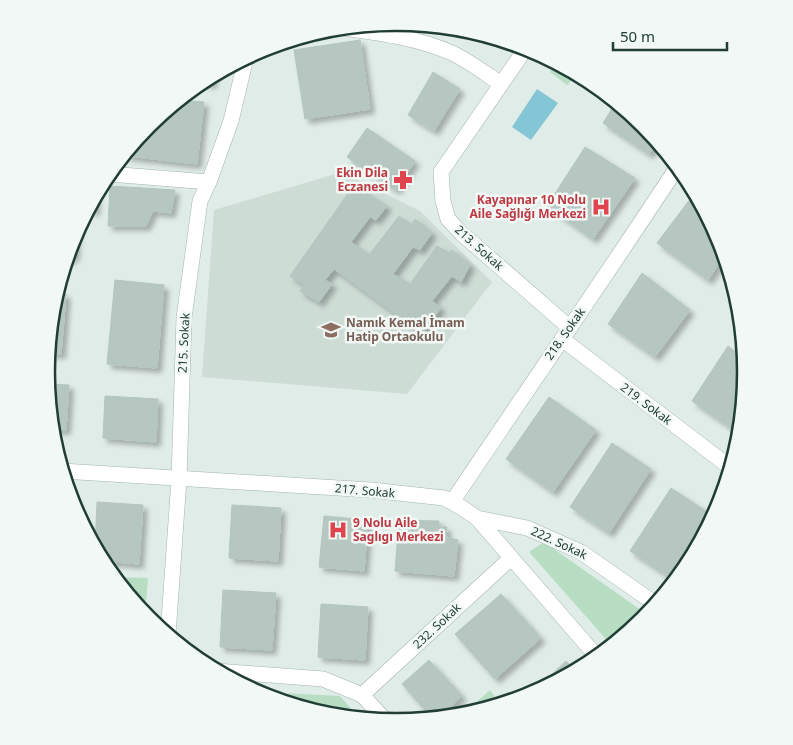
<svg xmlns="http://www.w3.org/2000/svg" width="793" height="745" font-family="'Noto Sans',sans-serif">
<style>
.built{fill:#cedcd6}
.green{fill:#b7dec3}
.water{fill:#84c6d5}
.building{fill:#b5c7c0;stroke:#b2c6be;filter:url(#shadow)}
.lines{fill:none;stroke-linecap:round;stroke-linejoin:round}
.minor-casing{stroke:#a3b4ae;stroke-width:16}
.minor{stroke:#fff;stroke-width:15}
.labels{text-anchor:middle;stroke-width:5;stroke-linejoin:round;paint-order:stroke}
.health-label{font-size:12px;font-weight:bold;fill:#be3a42;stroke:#f1f8f5;text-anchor:end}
.street-label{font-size:12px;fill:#203d36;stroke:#f1f8f5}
.education-label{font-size:12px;font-weight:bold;fill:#785e54;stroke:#f1f8f5;text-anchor:start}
.rim{fill:none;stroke:#203d36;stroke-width:2.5}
</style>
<defs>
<filter id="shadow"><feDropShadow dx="4.5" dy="4.5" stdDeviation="2.5" flood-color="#0004"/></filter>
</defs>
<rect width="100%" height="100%" fill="#e0ece7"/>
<!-- built -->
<path class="built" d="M342 172 420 211 492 282 407 394 202 377 214 210Z"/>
<!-- green -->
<path class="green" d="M548 59 585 78 582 82 571 81 567 85 550 72 552 67 551 63 548 60Z
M544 542 648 615 644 620 612 646 529 552Z
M114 577 148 578 145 615Z
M490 690 501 705 461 716Z
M284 693 340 696 360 719 328 716 282 702Z"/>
<!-- water -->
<path class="water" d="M537 89 558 103 531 140 512 127Z"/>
<!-- building -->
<path class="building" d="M360 40 370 109 305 119 294 50Z
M433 72 460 89 434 131 408 115Z
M213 76 212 84 201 82 202 81Z
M180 100 204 102 197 164 127 156V152L149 125Z
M616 102 644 125 658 142 649 154 603 123Z
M367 128 415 161 396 190 347 157Z
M585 147 635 178 593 239 547 206Z
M354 185 387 206 376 220 370 217 351 242 369 255 399 216 411 225 415 219 432 233 420 250 413 247 393 274 410 284 437 246 449 253 452 250 470 265 461 282 452 276 432 301 441 308 422 333 334 269 325 280 332 284 319 302 300 291 304 285 290 276Z
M110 186 175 190 171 213 153 211 146 226H108Z
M694 194 697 196 720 239 725 255 708 280 657 243Z
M96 195 95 211 88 210Z
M76 234 75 255 66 262 73 238Z
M642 273 690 310 655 357 608 324Z
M115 280 164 285 157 368 107 364Z
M57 293 66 294 61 354 48 353 53 304Z
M728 346 745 359 746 373 740 434 692 401Z
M48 384 69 385 66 430 52 429Z
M105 396 158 399 156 442 103 438Z
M549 397 596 430 553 492 506 459Z
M612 443 651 469 609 533 570 507Z
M671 488 709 513 668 576 630 551Z
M97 502 143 505 139 564 103 561 95 547Z
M232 505 281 508 278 561 229 558Z
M324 516 368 520 364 571 319 567Z
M399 520 439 521V527H447L446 537 458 540 454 576 395 571Z
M223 590 276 593 272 650 220 647Z
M501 594 541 638 495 679 455 634Z
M321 604 368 607 365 660 318 657Z
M429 660 462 696 438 718 433 719 402 684Z
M566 661 576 672 529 696Z
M253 691 272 692V699L262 696Z"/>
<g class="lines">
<!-- minor casing -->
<g class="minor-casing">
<path id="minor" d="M343 28C379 33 418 38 452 53 469 61 486 74 501 84
M526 48 441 172 443 201 448 219 461 233 570 328
M109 174 209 182
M562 339 731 468
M62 471 371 490 444 498 461 507 477 518 598 658
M452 502C527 390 604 279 678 166
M477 518 527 528 581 552 657 605
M168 635 179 479 184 318 200 201 209 182 231 121 246 58
M216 671 323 679 362 695 387 722
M362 695 511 558"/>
</g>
<!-- minor -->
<use href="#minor" class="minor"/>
</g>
<!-- icons -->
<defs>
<g id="pharmacy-bare" transform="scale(1.5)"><path d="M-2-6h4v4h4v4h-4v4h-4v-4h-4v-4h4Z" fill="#e0444e" stroke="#f1f8f5" stroke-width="2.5" paint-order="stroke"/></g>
<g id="hospital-bare" transform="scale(1.5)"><path d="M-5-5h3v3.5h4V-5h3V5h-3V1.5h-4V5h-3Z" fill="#e0444e" stroke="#f1f8f5" stroke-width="2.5" paint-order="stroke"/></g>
<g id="school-bare" transform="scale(1.5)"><path d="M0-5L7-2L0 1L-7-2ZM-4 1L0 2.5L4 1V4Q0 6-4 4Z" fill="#8d6e63" stroke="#f1f8f5" stroke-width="2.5" paint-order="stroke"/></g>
</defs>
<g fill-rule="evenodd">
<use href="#pharmacy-bare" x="403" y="180"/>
<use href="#hospital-bare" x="601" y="207"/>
<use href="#school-bare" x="331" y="330"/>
<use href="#hospital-bare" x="338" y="530"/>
</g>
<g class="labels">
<!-- health labels -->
<g class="health-label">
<text x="388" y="177">Ekin Dila<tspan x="388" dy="14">Eczanesi</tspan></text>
<text x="586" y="204">Kayapınar 10 Nolu<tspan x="586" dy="14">Aile Sağlığı Merkezi</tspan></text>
<text x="353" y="527" text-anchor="start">9 Nolu Aile<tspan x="353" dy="14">Saglıgı Merkezi</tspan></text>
</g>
<!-- street labels -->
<g class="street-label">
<text transform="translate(479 248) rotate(42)" y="4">213. Sokak</text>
<text transform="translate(565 334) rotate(-55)" y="4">218. Sokak</text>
<text transform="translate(184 343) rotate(-87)" y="4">215. Sokak</text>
<text transform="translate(646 404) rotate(37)" y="4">219. Sokak</text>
<text transform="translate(365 491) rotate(5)" y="4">217. Sokak</text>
<text transform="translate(559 543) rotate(25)" y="4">222. Sokak</text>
<text transform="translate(437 626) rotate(-43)" y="4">232. Sokak</text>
</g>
<!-- education labels -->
<g class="education-label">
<text x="346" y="327">Namık Kemal İmam<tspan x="346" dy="14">Hatip Ortaokulu</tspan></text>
</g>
</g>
<!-- crop -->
<path d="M0 0H793V745H0ZM55 372a341 341 0 1 1 682 0a341 341 0 1 1-682 0Z" fill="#f1f8f5" fill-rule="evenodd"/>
<path class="rim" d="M55 372a341 341 0 1 1 682 0a341 341 0 1 1-682 0Z"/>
<!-- scale -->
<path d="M613 42v8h114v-8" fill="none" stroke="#203d36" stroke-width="2.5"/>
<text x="620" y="42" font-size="15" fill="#203d36" stroke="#f1f8f5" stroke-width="4" paint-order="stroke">50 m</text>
</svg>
